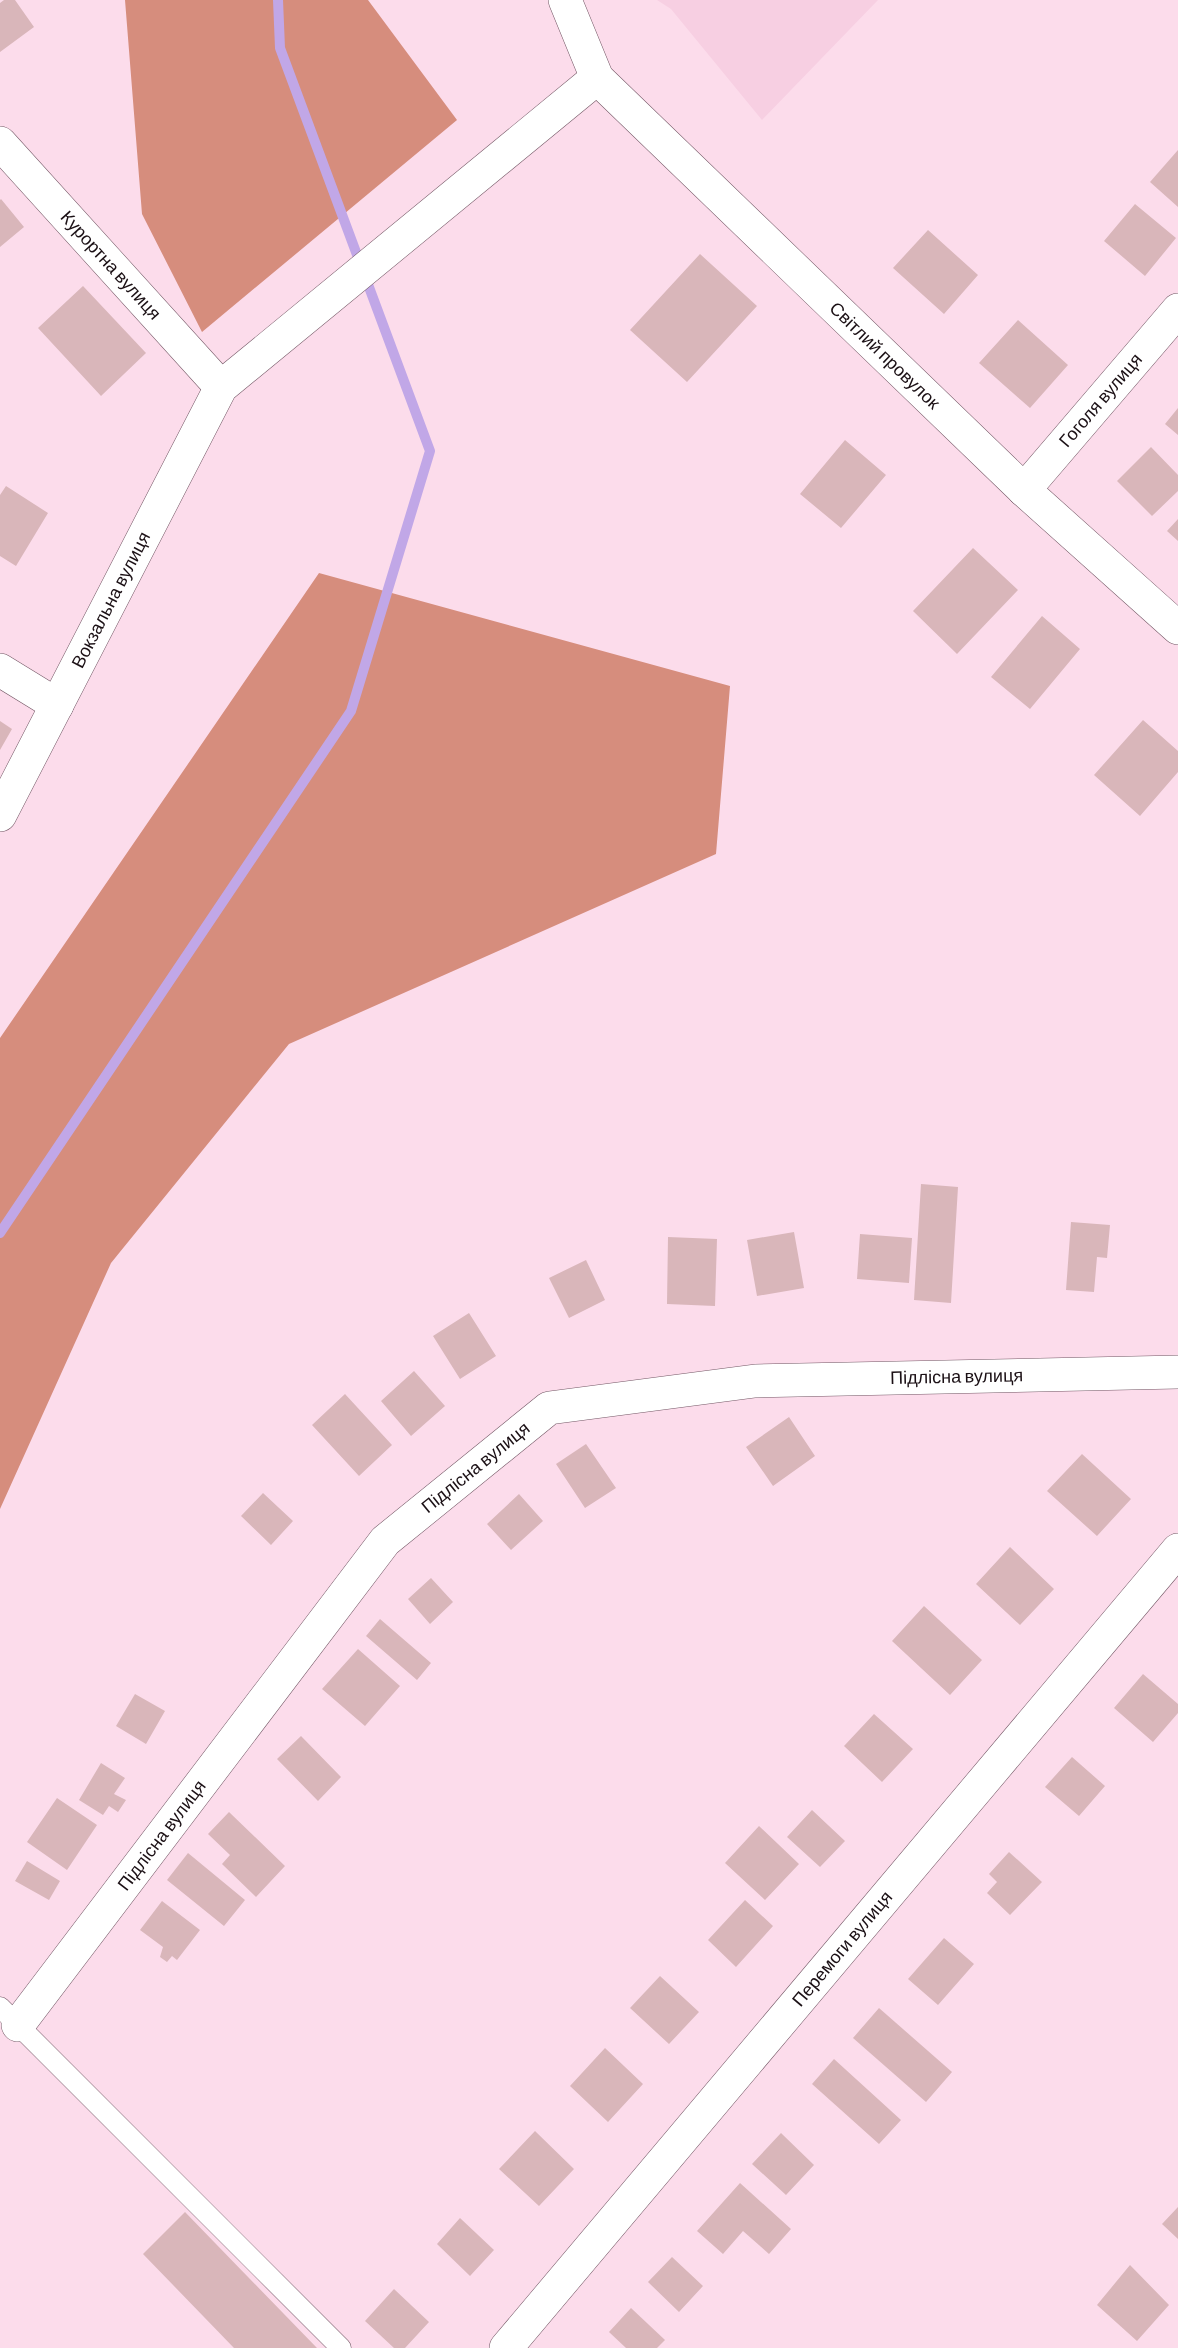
<svg xmlns="http://www.w3.org/2000/svg" width="1178" height="2348" font-family="Barlow,sans-serif">
<style>
.built{fill:#f7cfe2}
.forest{fill:#d68d7d}
.lines{fill:none;stroke-linecap:round;stroke-linejoin:round}
.stream{stroke:#c1a7e7;stroke-width:10}
.building{fill:#d9b6ba}
.lane-casing{stroke:#745866;stroke-width:21}
.street-casing{stroke:#745866;stroke-width:34}
.lane{stroke:#fff;stroke-width:20}
.street{stroke:#fff;stroke-width:33}
.labels{text-anchor:middle;stroke-width:6;stroke-linejoin:round;paint-order:stroke}
.street-label{font-size:18px;fill:#1b1015;stroke:#fff}
</style>
<rect width="100%" height="100%" fill="#fcdceb"/>
<!-- built -->
<path class="built" d="M657 0H878L762 120 671 9Z"/>
<!-- forest -->
<path class="forest" d="M125 0H368L457 120 202 332 142 214Z
M319 573 730 686 716 854 289 1044 111 1263 0 1509V1038Z"/>
<g class="lines">
<!-- stream -->
<path class="stream" d="M0 1233 351 711 430 451 280 48 278 0"/>
</g>
<!-- building -->
<path class="building" d="M4 0H15L34 27 0 52V3Z
M1178 150V207L1150 182Z
M1 199 24 227 0 247V200Z
M1135 204 1176 238 1145 276 1104 241Z
M928 230 978 275 944 314 893 268Z
M700 254 757 306 687 382 630 330Z
M83 286 146 353 101 396 38 328Z
M1018 320 1068 365 1030 408 979 363Z
M1178 408V435L1165 424Z
M845 440 886 475 841 528 800 494Z
M1151 447 1178 475V491L1152 516 1117 481Z
M6 486 48 513 16 566 0 556V495Z
M1178 519V541L1167 531Z
M973 548 1018 590 957 654 913 611Z
M1042 616 1080 649 1030 709 991 677Z
M1143 720 1178 751V772L1140 816 1094 775Z
M0 721 12 729 0 750Z
M921 1184 958 1187 951 1303 914 1300Z
M1071 1222 1110 1225 1107 1258 1097 1257 1094 1292 1066 1290Z
M794 1232 804 1288 757 1296 747 1240Z
M860 1234 912 1238 909 1283 857 1279Z
M668 1237 717 1239 715 1306 667 1304Z
M586 1260 605 1300 569 1318 549 1278Z
M469 1313 496 1356 460 1379 433 1336Z
M414 1371 445 1406 411 1436 381 1401Z
M345 1394 392 1445 359 1476 312 1425Z
M789 1417 815 1456 773 1486 746 1447Z
M586 1444 616 1488 585 1508 556 1464Z
M1082 1454 1131 1499 1097 1536 1047 1491Z
M263 1493 293 1521 271 1545 241 1516Z
M519 1494 543 1521 511 1550 487 1524Z
M1010 1547 1054 1589 1020 1625 976 1584Z
M431 1578 453 1602 430 1624 408 1599Z
M924 1606 982 1660 950 1695 892 1641Z
M380 1619 431 1663 417 1680 366 1636Z
M358 1649 400 1686 365 1726 322 1689Z
M1143 1674 1178 1704V1713L1153 1742 1114 1708Z
M135 1694 165 1711 146 1744 116 1726Z
M874 1714 913 1749 882 1782 844 1746Z
M301 1736 341 1777 318 1801 277 1759Z
M1072 1757 1105 1786 1079 1816 1045 1787Z
M101 1763 125 1778 114 1794 126 1800 118 1812 109 1806 103 1815 79 1800Z
M57 1798 97 1825 67 1870 27 1842Z
M812 1810 845 1841 820 1867 787 1837Z
M229 1812 285 1866 256 1897 222 1864 230 1855 208 1834Z
M759 1826 799 1864 765 1900 725 1863Z
M1009 1852 1042 1882 1010 1915 987 1893 997 1882 989 1874Z
M188 1853 245 1900 224 1926 167 1880Z
M27 1861 60 1881 49 1900 15 1881Z
M745 1900 773 1926 736 1967 708 1940Z
M162 1901 200 1930 177 1960 172 1956 167 1962 160 1957 163 1947 140 1930Z
M944 1938 974 1964 938 2005 908 1979Z
M660 1976 699 2012 669 2044 630 2008Z
M879 2008 952 2072 926 2102 853 2038Z
M605 2048 643 2084 608 2122 570 2086Z
M834 2059 901 2120 879 2144 812 2084Z
M535 2131 574 2169 539 2206 499 2169Z
M781 2133 814 2165 786 2195 752 2164Z
M740 2183 791 2229 769 2254 743 2231 723 2254 697 2231Z
M1178 2207V2239L1162 2224Z
M185 2212 317 2348H234L143 2254Z
M460 2218 494 2250 470 2276 437 2244Z
M672 2257 703 2286 679 2312 648 2282Z
M1130 2265 1169 2305 1137 2341 1097 2305Z
M394 2289 429 2322 405 2348H394L365 2321Z
M631 2308 665 2340 657 2348H626L609 2332Z"/>
<g class="lines">
<!-- lane casing -->
<g class="lane-casing">
<path id="lane" d="M0 2007 341 2348"/>
</g>
<!-- street casing -->
<g class="street-casing">
<g id="street">
<path id="s1" d="M565 0 597 78 1024 490 1178 628"/>
<path id="s2" d="M0 143 221 387"/>
<path id="s3" d="M1024 490 1178 310"/>
<path d="M0 670 57 705"/>
<path id="s4" d="M0 815 221 387 597 78"/>
<path id="s5" d="M18 2025 385 1541 549 1408 755 1381 1178 1372"/>
<path id="s6" d="M506 2348 1178 1550"/>
</g>
</g>
<!-- lane -->
<use href="#lane" class="lane"/>
<!-- street -->
<use href="#street" class="street"/>
</g>
<g class="labels">
<!-- street labels -->
<g class="street-label">
<text dy="6" stroke="none"><textPath href="#s2" startOffset="165">Курортна вулиця</textPath></text>
<text dy="6" stroke="none"><textPath href="#s1" startOffset="484">Світлий провулок</textPath></text>
<text dy="6" stroke="none"><textPath href="#s3" startOffset="118">Гоголя вулиця</textPath></text>
<text dy="6" stroke="none"><textPath href="#s4" startOffset="242">Вокзальна вулиця</textPath></text>
<text dy="6" stroke="none"><textPath href="#s5" startOffset="1228">Підлісна вулиця</textPath></text>
<text dy="6" stroke="none"><textPath href="#s5" startOffset="724">Підлісна вулиця</textPath></text>
<text dy="6" stroke="none"><textPath href="#s5" startOffset="238">Підлісна вулиця</textPath></text>
<text dy="6" stroke="none"><textPath href="#s6" startOffset="522">Перемоги вулиця</textPath></text>
</g>
</g>
</svg>
